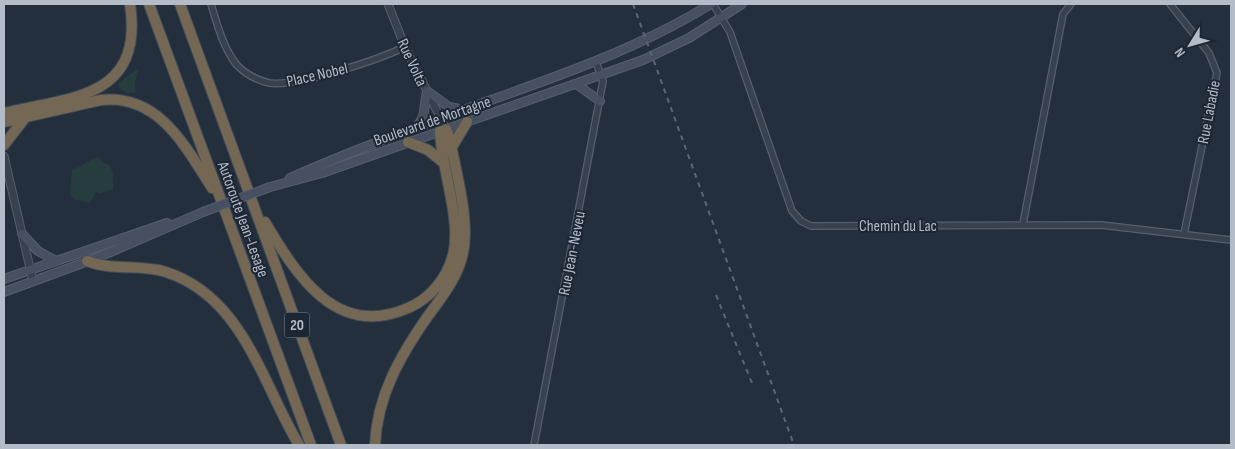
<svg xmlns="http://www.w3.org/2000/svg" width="1235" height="449" font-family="'Sofia Sans Condensed',sans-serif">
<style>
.green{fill:#263c3f}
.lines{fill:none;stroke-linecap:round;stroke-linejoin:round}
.minor-casing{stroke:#565f6c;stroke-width:8}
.tertiary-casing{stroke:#565f6c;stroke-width:9}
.secondary-casing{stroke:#565f6c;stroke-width:10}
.motorway-casing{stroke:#434c59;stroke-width:12}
.minor{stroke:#38414e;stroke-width:5.5}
.tertiary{stroke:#38414e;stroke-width:7}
.secondary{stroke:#465061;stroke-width:8}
.motorway{stroke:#746855;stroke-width:10}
.rail{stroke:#5a6575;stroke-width:2;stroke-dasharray:5 5;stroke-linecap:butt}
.secondary-bridge-casing{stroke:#565f6c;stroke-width:10;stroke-linecap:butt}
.secondary-bridge{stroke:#465061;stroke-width:8}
.labels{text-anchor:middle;stroke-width:4;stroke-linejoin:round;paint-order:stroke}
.shield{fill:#1d2633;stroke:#878f9c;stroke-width:1}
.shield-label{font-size:15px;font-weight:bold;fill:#b4bcc9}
.street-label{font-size:16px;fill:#b4bcc9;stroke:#1d2633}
</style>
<rect width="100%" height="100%" fill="#242f3e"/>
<!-- green -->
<path class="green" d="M136 70 138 71 135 85 136 93H127L119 88V83Z
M99 157 101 162 108 164 113 172V189L99 194 96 192 90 203 76 200 70 194 72 169C83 168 87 159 99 157Z"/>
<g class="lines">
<!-- minor casing -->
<g class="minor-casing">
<path id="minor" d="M211 4C217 24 223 47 236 64 244 73 257 80 269 83 298 87 377 60 405 47
M713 4 730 32 792 211 801 221 811 226 1101 225 1231 240
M1170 4 1209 53 1217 73 1184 234
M1023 224 1063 14 1071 4
M534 445 603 81 596 62"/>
</g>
<!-- tertiary casing -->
<g class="tertiary-casing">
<path id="tertiary" d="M388 4 405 47 446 129
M4 156 33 281"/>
</g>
<!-- secondary casing -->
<g class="secondary-casing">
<path id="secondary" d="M576 84 600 101
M427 91 449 107 465 110
M417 127 423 117 427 91
M290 178C374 141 462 111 549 79 606 58 659 36 711 4
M270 187 322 173 643 60 689 38 742 4
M22 234 38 251 56 261
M4 279 167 223
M4 292 99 257 203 212"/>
</g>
<!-- motorway casing -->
<g class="motorway-casing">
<path id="motorway" d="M149 4 311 445
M180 4 341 445
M4 113C73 97 144 98 130 4
M4 122 101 100C159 94 185 146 212 188
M408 142 428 150 444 163
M4 145 25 118
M452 147 467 122
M265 222C296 274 336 340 408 308 430 299 447 278 453 255 462 220 441 168 440 131
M87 261C112 271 140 264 166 272 243 297 262 383 299 445
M375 445C377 396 400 356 428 316 442 297 458 277 463 253 470 220 456 173 450 139L446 129"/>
</g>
<!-- minor -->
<use href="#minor" class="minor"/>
<!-- tertiary -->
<use href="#tertiary" class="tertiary"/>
<!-- secondary -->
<use href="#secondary" class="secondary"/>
<!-- motorway -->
<use href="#motorway" class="motorway"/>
<!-- rail -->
<path class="rail" d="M633 4 794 445
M716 295 752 383"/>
<!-- secondary-bridge casing -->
<g class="secondary-bridge-casing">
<path id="secondary-bridge" d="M203 212 270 187"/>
</g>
<!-- secondary-bridge -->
<use href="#secondary-bridge" class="secondary-bridge"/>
</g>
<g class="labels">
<!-- shield labels -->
<rect class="shield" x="284.5" y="312.5" width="25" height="25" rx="4"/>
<g class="shield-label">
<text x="297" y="330">20</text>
</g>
<!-- street labels -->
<g class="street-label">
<text transform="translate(413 62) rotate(65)" y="6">Rue Volta</text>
<text transform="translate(317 74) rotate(-13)" y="6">Place Nobel</text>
<text transform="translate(1208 112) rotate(-79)" y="6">Rue Labadie</text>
<text transform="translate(432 120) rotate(-19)" y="6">Boulevard de Mortagne</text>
<text transform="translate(244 219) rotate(70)" y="6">Autoroute Jean-Lesage</text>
<text x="898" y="231">Chemin du Lac</text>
<text transform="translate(571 253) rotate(-79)" y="6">Rue Jean-Neveu</text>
</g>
</g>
<!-- border -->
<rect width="1235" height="449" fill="none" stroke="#b4bcc9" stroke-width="10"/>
<!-- north arrow -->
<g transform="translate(1190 45) rotate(233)" stroke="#1d2633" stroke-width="4" paint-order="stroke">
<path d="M0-4L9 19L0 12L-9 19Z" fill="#b4bcc9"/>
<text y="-8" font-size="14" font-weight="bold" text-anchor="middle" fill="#b4bcc9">N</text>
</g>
</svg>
